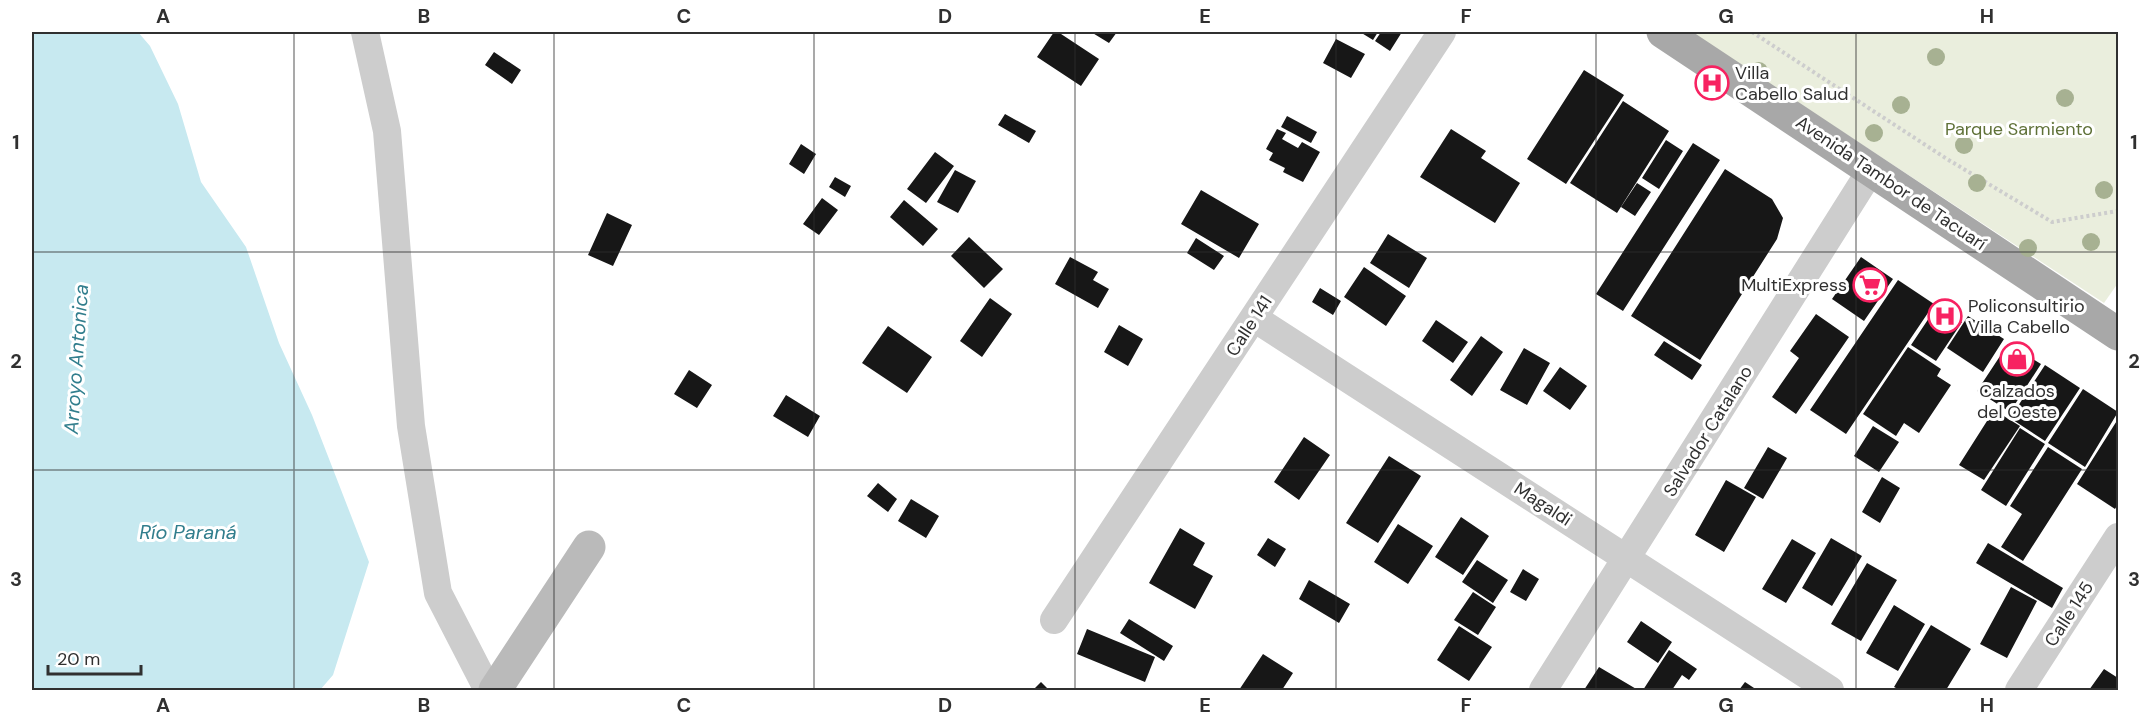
<svg xmlns="http://www.w3.org/2000/svg" width="2150" height="722" font-family="'DM Sans',sans-serif">
<style>
.green{fill:#eaeedd}
.water{fill:#c7e9f0}
.building{fill:#171717}
.lines{fill:none;stroke-linecap:round;stroke-linejoin:round}
.path{stroke:#cdcdcd;stroke-width:4;stroke-dasharray:3 3;stroke-linecap:butt}
.street{stroke:#cdcdcd;stroke-width:28}
.secondary{stroke:#bababa;stroke-width:33}
.primary{stroke:#a8a8a8;stroke-width:33}
.tree{fill:#a7b192}
.grid{fill:none;stroke:#303030;stroke-width:1.5;stroke-opacity:0.55}
.labels{text-anchor:middle;stroke-width:6;stroke-linejoin:round;paint-order:stroke}
.poi-label{font-size:18px;fill:#303030;stroke:#fff;text-anchor:start}
.park-label{font-size:18px;fill:#5f7138;stroke:#fff}
.street-label{font-size:18px;fill:#303030;stroke:#fff}
.water-label{font-size:20px;font-style:italic;fill:#317e8d;stroke:#fff}
.neatline{fill:none;stroke:#303030;stroke-width:2}
.grid-label{font-size:20px;text-anchor:middle;font-weight:bold;fill:#303030}
</style>
<rect width="100%" height="100%" fill="#fff"/>
<!-- green -->
<path class="green" d="M1690 32H2118V283L2104 303Z"/>
<!-- water -->
<path class="water" d="M32 32H138L150 46 178 104 201 182 246 247 279 343 312 415 369 562 333 675 320 690H32Z"/>
<!-- building -->
<path class="building" d="M1054 32H1058L1099 59 1081 86 1037 57Z
M1091 32H1117L1109 43Z
M1360 32H1378L1373 40Z
M1381 32H1402L1390 51 1375 41Z
M1336 39 1365 54 1351 78 1323 63Z
M494 52 521 70 512 84 485 65Z
M1584 70 1624 95 1566 184 1527 159Z
M1623 101 1669 131 1617 213 1570 183Z
M1005 114 1036 131 1029 143 998 125Z
M1287 116 1317 132 1311 143 1281 127Z
M1277 129 1286 133 1282 139 1298 148 1302 142 1320 152 1303 182 1283 172 1285 168 1269 160 1273 153 1266 149Z
M1451 129 1486 151 1481 158 1520 183 1495 223 1420 177Z
M1666 140 1683 151 1659 189 1642 178Z
M1693 143 1720 160 1623 311 1596 294Z
M801 144 816 154 804 174 789 164Z
M935 152 954 166 926 203 907 189Z
M1725 169 1772 199 1783 218 1777 239 1700 360 1631 316Z
M955 170 976 181 958 213 937 202Z
M835 177 851 186 845 197 829 187Z
M1637 183 1651 192 1635 216 1621 207Z
M1201 190 1259 224 1239 258 1181 224Z
M822 198 838 210 819 235 803 224Z
M904 200 938 229 923 246 890 217Z
M607 213 632 225 613 266 588 255Z
M1388 234 1427 258 1409 288 1370 263Z
M969 237 1003 269 984 288 951 256Z
M1196 238 1224 256 1214 270 1187 253Z
M1070 257 1098 272 1093 280 1109 289 1098 308 1055 284Z
M1861 257 1893 279 1864 321 1832 299Z
M1364 267 1406 296 1386 326 1344 297Z
M1898 280 1934 304 1846 434 1810 410Z
M1320 288 1341 301 1333 315 1312 302Z
M990 298 1012 314 982 357 960 341Z
M1937 306 1962 322 1936 361 1911 345Z
M1816 314 1849 337 1796 414 1772 397 1799 358 1790 351Z
M1968 316 2004 339 1983 372 1947 348Z
M1436 320 1468 342 1453 363 1422 341Z
M1119 325 1143 339 1128 366 1104 352Z
M888 326 932 357 907 393 862 363Z
M1481 336 1503 352 1472 396 1450 380Z
M1664 341 1702 365 1692 380 1654 355Z
M2008 344 2041 364 2010 412 1977 391Z
M1908 347 1941 369 1937 376 1951 385 1919 433 1904 423 1896 436 1863 414Z
M1524 348 1550 363 1527 405 1500 390Z
M2045 365 2080 388 2045 441 2010 418Z
M1560 367 1587 386 1570 410 1543 391Z
M689 370 712 385 697 408 674 394Z
M2083 389 2118 412 2085 467 2048 443Z
M786 395 820 416 808 437 773 416Z
M1994 410 2020 426 1984 480 1959 465Z
M2118 419V504L2115 509 2077 484Z
M1873 426 1899 442 1879 472 1854 456Z
M2020 428 2045 444 2006 506 1981 490Z
M1304 437 1330 455 1299 500 1274 482Z
M1768 447 1787 458 1763 499 1744 488Z
M2048 447 2082 469 2023 561 2001 547 2022 514 2010 506Z
M1389 456 1421 476 1378 543 1346 523Z
M1882 477 1900 488 1880 523 1862 512Z
M1726 480 1756 497 1724 552 1695 535Z
M878 483 897 499 888 512 867 496Z
M911 499 939 516 926 538 898 521Z
M1461 517 1489 536 1463 575 1435 557Z
M1398 524 1433 546 1408 584 1374 562Z
M1180 528 1205 543 1193 565 1213 576 1195 609 1149 583Z
M1268 538 1286 549 1275 567 1257 555Z
M1831 538 1862 556 1832 606 1802 588Z
M1792 539 1816 553 1786 603 1762 589Z
M1988 543 2063 588 2052 608 1976 563Z
M1477 560 1508 580 1493 603 1462 582Z
M1867 563 1897 580 1861 641 1831 624Z
M1523 569 1539 579 1526 601 1510 592Z
M1309 580 1350 604 1339 623 1299 599Z
M2011 587 2037 601 2007 658 1980 644Z
M1473 592 1496 607 1478 635 1454 620Z
M1894 605 1925 624 1898 671 1866 653Z
M1129 619 1173 646 1164 661 1120 633Z
M1641 621 1672 642 1658 663 1627 642Z
M1931 625 1971 649 1946 690H1900L1894 687Z
M1459 626 1492 647 1469 681 1437 660Z
M1087 629 1155 657 1145 682 1077 654Z
M1669 650 1697 669 1689 680 1682 675 1672 690H1643Z
M1263 654 1293 673 1282 690H1239Z
M1599 667 1638 690H1584Z
M2104 669 2118 678V690H2089Z
M1041 682 1049 690H1033Z
M1745 682 1757 690H1739Z"/>
<g class="lines">
<!-- path -->
<path class="path" d="M1752 32 1947 159 2052 222 2118 211"/>
<!-- street -->
<path class="street" d="M365 32 387 131 411 426 438 593 488 690
M1254 318 1830 690
M1054 620 1442 32
M1543 690 1871 170
M2019 690 2118 537"/>
<!-- secondary -->
<path class="secondary" d="M495 690 589 547"/>
<!-- primary -->
<path class="primary" d="M1663 32 2118 334"/>
</g>
<!-- trees -->
<g class="tree">
<circle cx="1936" cy="57" r="9"/>
<circle cx="1759" cy="71" r="9"/>
<circle cx="2065" cy="98" r="9"/>
<circle cx="1901" cy="105" r="9"/>
<circle cx="1874" cy="133" r="9"/>
<circle cx="1964" cy="145" r="9"/>
<circle cx="1977" cy="183" r="9"/>
<circle cx="2104" cy="190" r="9"/>
<circle cx="2091" cy="242" r="9"/>
<circle cx="2028" cy="248" r="9"/>
</g>
<!-- grid -->
<path class="grid" d="M294 32V690M554 32V690M814 32V690M1075 32V690M1336 32V690M1596 32V690M1856 32V690M32 252H2118M32 470H2118"/>
<!-- icons -->
<defs>
<g id="hospital-ring" transform="scale(1.725)"><circle r="9.5" fill="#fff" stroke="#f72261" stroke-width="1.5"/><path d="M-5-5h3v3.5h4V-5h3V5h-3V1.5h-4V5h-3Z" fill="#f72261"/></g>
<g id="supermarket-ring" transform="scale(1.725)"><circle r="9.5" fill="#fff" stroke="#f72261" stroke-width="1.5"/><path d="M-6-5.5h2.5l.6 2H6L4.5 2H-2.5L-4.4-4H-6ZM-1.5 3.2a1.3 1.3 0 1 0 .1 0ZM3 3.2a1.3 1.3 0 1 0 .1 0Z" fill="#f72261"/></g>
<g id="shop-ring" transform="scale(1.725)"><circle r="9.5" fill="#fff" stroke="#f72261" stroke-width="1.5"/><path d="M-5-2.5h2.3a2.7 3.5 0 0 1 5.4 0H5L5.5 6h-11ZM-1.5-2.5h3a1.5 2.3 0 0 0-3 0Z" fill="#f72261"/></g>
</defs>
<g fill-rule="evenodd">
<use href="#hospital-ring" x="1712" y="83"/>
<use href="#supermarket-ring" x="1870" y="285"/>
<use href="#hospital-ring" x="1945" y="316"/>
<use href="#shop-ring" x="2017" y="359"/>
</g>
<g class="labels">
<!-- poi labels -->
<g class="poi-label">
<text x="1735" y="79">Villa<tspan x="1735" dy="21">Cabello Salud</tspan></text>
<text x="1847" y="291" text-anchor="end">MultiExpress</text>
<text x="1968" y="312">Policonsultirio<tspan x="1968" dy="21">Villa Cabello</tspan></text>
<text x="2017" y="397" text-anchor="middle">Calzados<tspan x="2017" dy="21">del Oeste</tspan></text>
</g>
<!-- park labels -->
<g class="park-label">
<text x="2019" y="135">Parque Sarmiento</text>
</g>
<!-- street labels -->
<g class="street-label">
<text transform="translate(1891 183) rotate(34)" y="6">Avenida Tambor de Tacuarí</text>
<text transform="translate(1249 326) rotate(-57)" y="6">Calle 141</text>
<text transform="translate(1708 431) rotate(-58)" y="6">Salvador Catalano</text>
<text transform="translate(1543 504) rotate(33)" y="6">Magaldi</text>
<text transform="translate(2069 614) rotate(-57)" y="6">Calle 145</text>
</g>
<!-- water labels -->
<g class="water-label">
<text transform="translate(76 359) rotate(-86)" y="7">Arroyo Antonica</text>
<text x="188" y="539">Río Paraná</text>
</g>
</g>
<!-- border -->
<rect width="2150" height="722" fill="none" stroke="#ffffff" stroke-width="66"/>
<!-- scale -->
<path d="M48 665v9h93v-9" fill="none" stroke="#303030" stroke-width="3"/>
<text x="57" y="665" font-size="18" fill="#303030" stroke="#ffffff" stroke-width="4.5" paint-order="stroke">20 m</text>
<rect x="33" y="33" width="2084" height="656" class="neatline"/>
<g class="grid-label">
<text x="163" y="23">A</text>
<text x="424" y="23">B</text>
<text x="684" y="23">C</text>
<text x="945" y="23">D</text>
<text x="1205" y="23">E</text>
<text x="1466" y="23">F</text>
<text x="1726" y="23">G</text>
<text x="1987" y="23">H</text>
<text x="16" y="149">1</text>
<text x="2134" y="149">1</text>
<text x="16" y="368">2</text>
<text x="2134" y="368">2</text>
<text x="16" y="586">3</text>
<text x="2134" y="586">3</text>
<text x="163" y="712">A</text>
<text x="424" y="712">B</text>
<text x="684" y="712">C</text>
<text x="945" y="712">D</text>
<text x="1205" y="712">E</text>
<text x="1466" y="712">F</text>
<text x="1726" y="712">G</text>
<text x="1987" y="712">H</text>
</g>
</svg>
